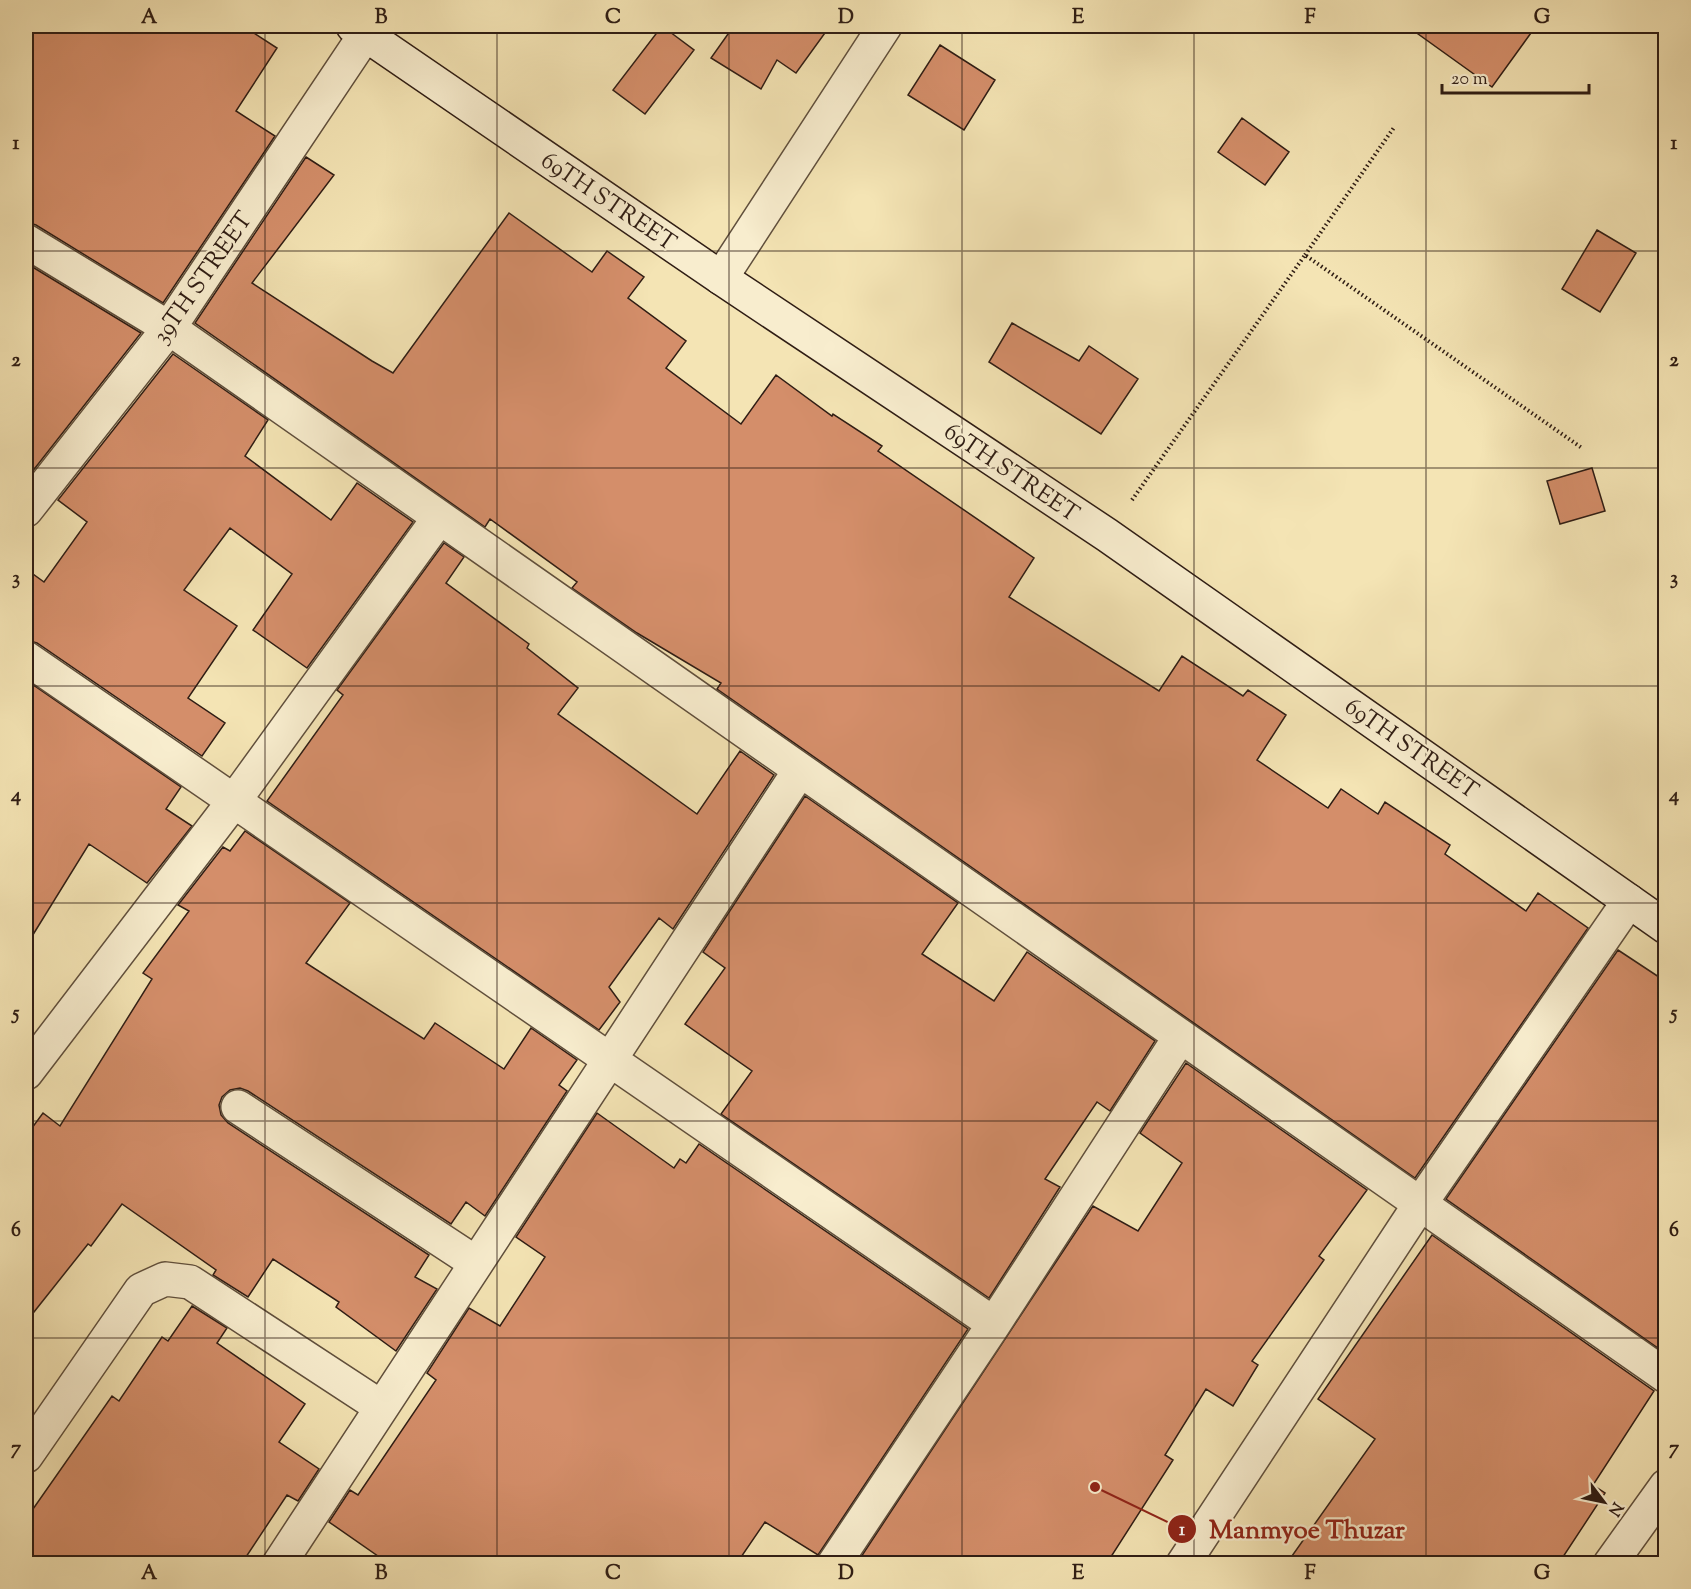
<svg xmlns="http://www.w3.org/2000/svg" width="1691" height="1589" font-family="'Sorts Mill Goudy',serif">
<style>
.building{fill:#d48e6a;stroke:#2f1d14;stroke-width:1.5}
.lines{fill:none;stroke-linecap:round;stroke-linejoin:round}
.minor-casing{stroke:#604f3c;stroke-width:36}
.secondary-casing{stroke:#2f1d14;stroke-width:36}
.path{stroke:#2f1d14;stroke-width:4;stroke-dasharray:1.5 3;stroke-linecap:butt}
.minor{stroke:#f8edce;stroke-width:33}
.secondary{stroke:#f8edce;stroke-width:33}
.grid{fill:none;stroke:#2f1d14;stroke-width:1.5;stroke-opacity:0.55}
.labels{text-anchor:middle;stroke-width:4.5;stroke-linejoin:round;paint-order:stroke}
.street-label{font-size:24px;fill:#2f1d14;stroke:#f8edce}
.leader{fill:none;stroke:#8f2418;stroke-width:2}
.callout-dot{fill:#8f2418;stroke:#f8edce;stroke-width:2}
.mark-label{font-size:18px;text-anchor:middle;font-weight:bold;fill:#fff}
.callout-label{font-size:26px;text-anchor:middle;font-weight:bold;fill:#8f2418;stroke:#f8edce;stroke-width:4.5;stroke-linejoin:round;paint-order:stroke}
.neatline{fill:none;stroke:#2f1d14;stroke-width:2}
.grid-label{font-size:20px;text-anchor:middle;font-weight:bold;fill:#2f1d14}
</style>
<rect width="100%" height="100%" fill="#f4e4b4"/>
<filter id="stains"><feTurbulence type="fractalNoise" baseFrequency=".00333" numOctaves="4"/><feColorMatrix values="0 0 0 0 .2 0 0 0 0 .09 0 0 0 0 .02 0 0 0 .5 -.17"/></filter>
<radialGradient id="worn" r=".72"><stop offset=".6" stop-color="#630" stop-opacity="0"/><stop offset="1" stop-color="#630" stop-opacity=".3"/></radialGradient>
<!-- building -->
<path class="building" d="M26 26H243L277 48 236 111 275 136 163 303 36 225 26 222Z
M662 26 694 50 645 114 613 90Z
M731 26H830L796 73 777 60 761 89 711 58 733 27Z
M1407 26H1536L1492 87Z
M940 45 995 80 964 130 908 95Z
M1242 118 1289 152 1265 185 1218 152Z
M306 157 334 175 252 283 372 361 393 373 509 213 592 272 607 251 644 277 628 298 686 341 666 368 741 424 776 375 832 416 833 414 882 446 878 451 1034 558 1009 597 1159 691 1182 656 1243 696 1248 690 1286 715 1257 760 1328 808 1341 789 1378 814 1385 802 1450 845 1445 854 1526 911 1538 893 1588 928 1415 1178 717 689 721 683 637 633 572 588 577 582 490 519 485 527 195 323Z
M1597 230 1636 253 1600 312 1562 289Z
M26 263 141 333 28 477 26 476Z
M1012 323 1079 361 1089 346 1138 379 1101 434 989 362Z
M173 354 268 420 245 456 331 520 357 483 413 522 307 668 253 630 292 574 230 528 184 590 237 626 188 698 225 723 202 756 37 643 26 640V569L44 582 87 522 58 500Z
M1592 468 1605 511 1560 524 1547 481Z
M444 543 464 557 446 583 529 644 527 648 578 688 558 714 697 814 740 751 774 775 673 929 659 918 609 987 620 1002 599 1030 267 801 343 695 337 690Z
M26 680 181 787 166 809 192 826 147 883 89 844 26 946Z
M805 796 958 903 922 954 994 1001 1027 952 1155 1041 1110 1111 1097 1102 1045 1179 1060 1187 989 1298 721 1114 752 1071 685 1024 725 968 703 952Z
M245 831 350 903 306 963 424 1039 435 1023 504 1069 531 1028 577 1060 559 1085 567 1091 485 1216 466 1202 451 1224 248 1091 240 1088 230 1090 222 1097 219 1105 221 1115 228 1123 429 1255 415 1277 437 1289 396 1351 336 1307 339 1302 273 1259 248 1297 213 1275 216 1270 122 1204 91 1246 88 1244 26 1322V1136L43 1113 60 1126 152 979 143 973 189 911 178 905 223 847 230 851Z
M1618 950 1665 981V1353L1446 1199Z
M1186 1063 1367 1190 1319 1256 1324 1260 1252 1361 1258 1365 1233 1406 1206 1389 1165 1455 1173 1460 1107 1563H857L1093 1206 1138 1231 1182 1163 1140 1133Z
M597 1113 674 1168 680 1159 686 1163 699 1144 968 1329 818 1555 765 1522 737 1563H388L329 1522 350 1490 358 1495 436 1380 427 1373 469 1308 500 1326 545 1257 516 1237Z
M1432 1235 1654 1391 1593 1485 1605 1493 1559 1563H1287L1375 1439 1318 1399Z
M192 1306 227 1328 217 1343 305 1404 279 1442 319 1469 298 1501 287 1495 242 1563H26V1519L112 1396 119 1401 162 1337 168 1341Z"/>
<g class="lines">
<!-- minor casing -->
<g class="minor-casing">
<path id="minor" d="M26 241 169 328 1666 1376
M721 278 885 26
M26 510 169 328 365 35
M26 658 994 1324
M26 1073 234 801 439 518
M238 1107 476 1263
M26 1456 141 1290 165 1279 190 1282 381 1407
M279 1564 800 770
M834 1564 994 1324 1180 1037
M1183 1564 1420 1204 1629 901
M1610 1564 1666 1486"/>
</g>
<!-- secondary casing -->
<g class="secondary-casing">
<path id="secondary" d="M353 26 721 278 1107 535 1666 927"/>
</g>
<!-- path -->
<path class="path" d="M1305 255 1395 126
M1132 500 1305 255 1582 448"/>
<!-- minor -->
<use href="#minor" class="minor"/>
<!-- secondary -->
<use href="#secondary" class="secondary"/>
</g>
<!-- grid -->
<path class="grid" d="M265 26V1564M497 26V1564M729 26V1564M962 26V1564M1194 26V1564M1426 26V1564M26 251H1666M26 468H1666M26 686H1666M26 903H1666M26 1121H1666M26 1338H1666"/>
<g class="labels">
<!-- street labels -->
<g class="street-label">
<text transform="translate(609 201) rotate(34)" y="8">69TH STREET</text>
<text transform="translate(202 277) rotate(-55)" y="8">39TH STREET</text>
<text transform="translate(1012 472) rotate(34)" y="8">69TH STREET</text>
<text transform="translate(1412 748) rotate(35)" y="8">69TH STREET</text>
</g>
</g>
<!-- callouts -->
<path class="leader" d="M1095 1487L1182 1529"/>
<g class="callout-dot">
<circle cx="1095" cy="1487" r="6"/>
<circle cx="1182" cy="1529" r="15"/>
</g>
<g class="mark-label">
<text x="1182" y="1535">1</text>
</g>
<g class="callout-label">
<text x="1307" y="1538">Manmyoe Thuzar</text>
</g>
<!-- margin -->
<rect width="1691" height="1589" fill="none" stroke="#f4e4b4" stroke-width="66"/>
<!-- north arrow -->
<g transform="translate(1604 1502) rotate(122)" stroke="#f8edce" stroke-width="4.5" paint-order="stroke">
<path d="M0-4.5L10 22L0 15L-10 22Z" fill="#2f1d14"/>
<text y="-9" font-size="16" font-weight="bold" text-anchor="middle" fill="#2f1d14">N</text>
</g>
<!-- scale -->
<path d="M1442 84v9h147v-9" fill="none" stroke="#2f1d14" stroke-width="3"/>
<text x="1451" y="84" font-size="18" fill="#2f1d14" stroke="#f8edce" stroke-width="4.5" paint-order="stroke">20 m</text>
<rect x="33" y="33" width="1625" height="1523" class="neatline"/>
<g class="grid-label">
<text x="149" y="23">A</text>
<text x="381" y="23">B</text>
<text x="613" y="23">C</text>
<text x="846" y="23">D</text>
<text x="1078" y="23">E</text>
<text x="1310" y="23">F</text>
<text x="1542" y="23">G</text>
<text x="16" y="149">1</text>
<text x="1674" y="149">1</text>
<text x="16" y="366">2</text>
<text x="1674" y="366">2</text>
<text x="16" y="584">3</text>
<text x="1674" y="584">3</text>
<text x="16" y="801">4</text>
<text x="1674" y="801">4</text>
<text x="16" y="1019">5</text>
<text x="1674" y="1019">5</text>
<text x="16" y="1236">6</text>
<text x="1674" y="1236">6</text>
<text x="16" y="1454">7</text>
<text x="1674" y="1454">7</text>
<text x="149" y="1579">A</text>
<text x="381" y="1579">B</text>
<text x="613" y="1579">C</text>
<text x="846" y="1579">D</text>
<text x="1078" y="1579">E</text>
<text x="1310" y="1579">F</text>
<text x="1542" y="1579">G</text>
</g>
<rect width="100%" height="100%" filter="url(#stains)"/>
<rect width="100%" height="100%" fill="url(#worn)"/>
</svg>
